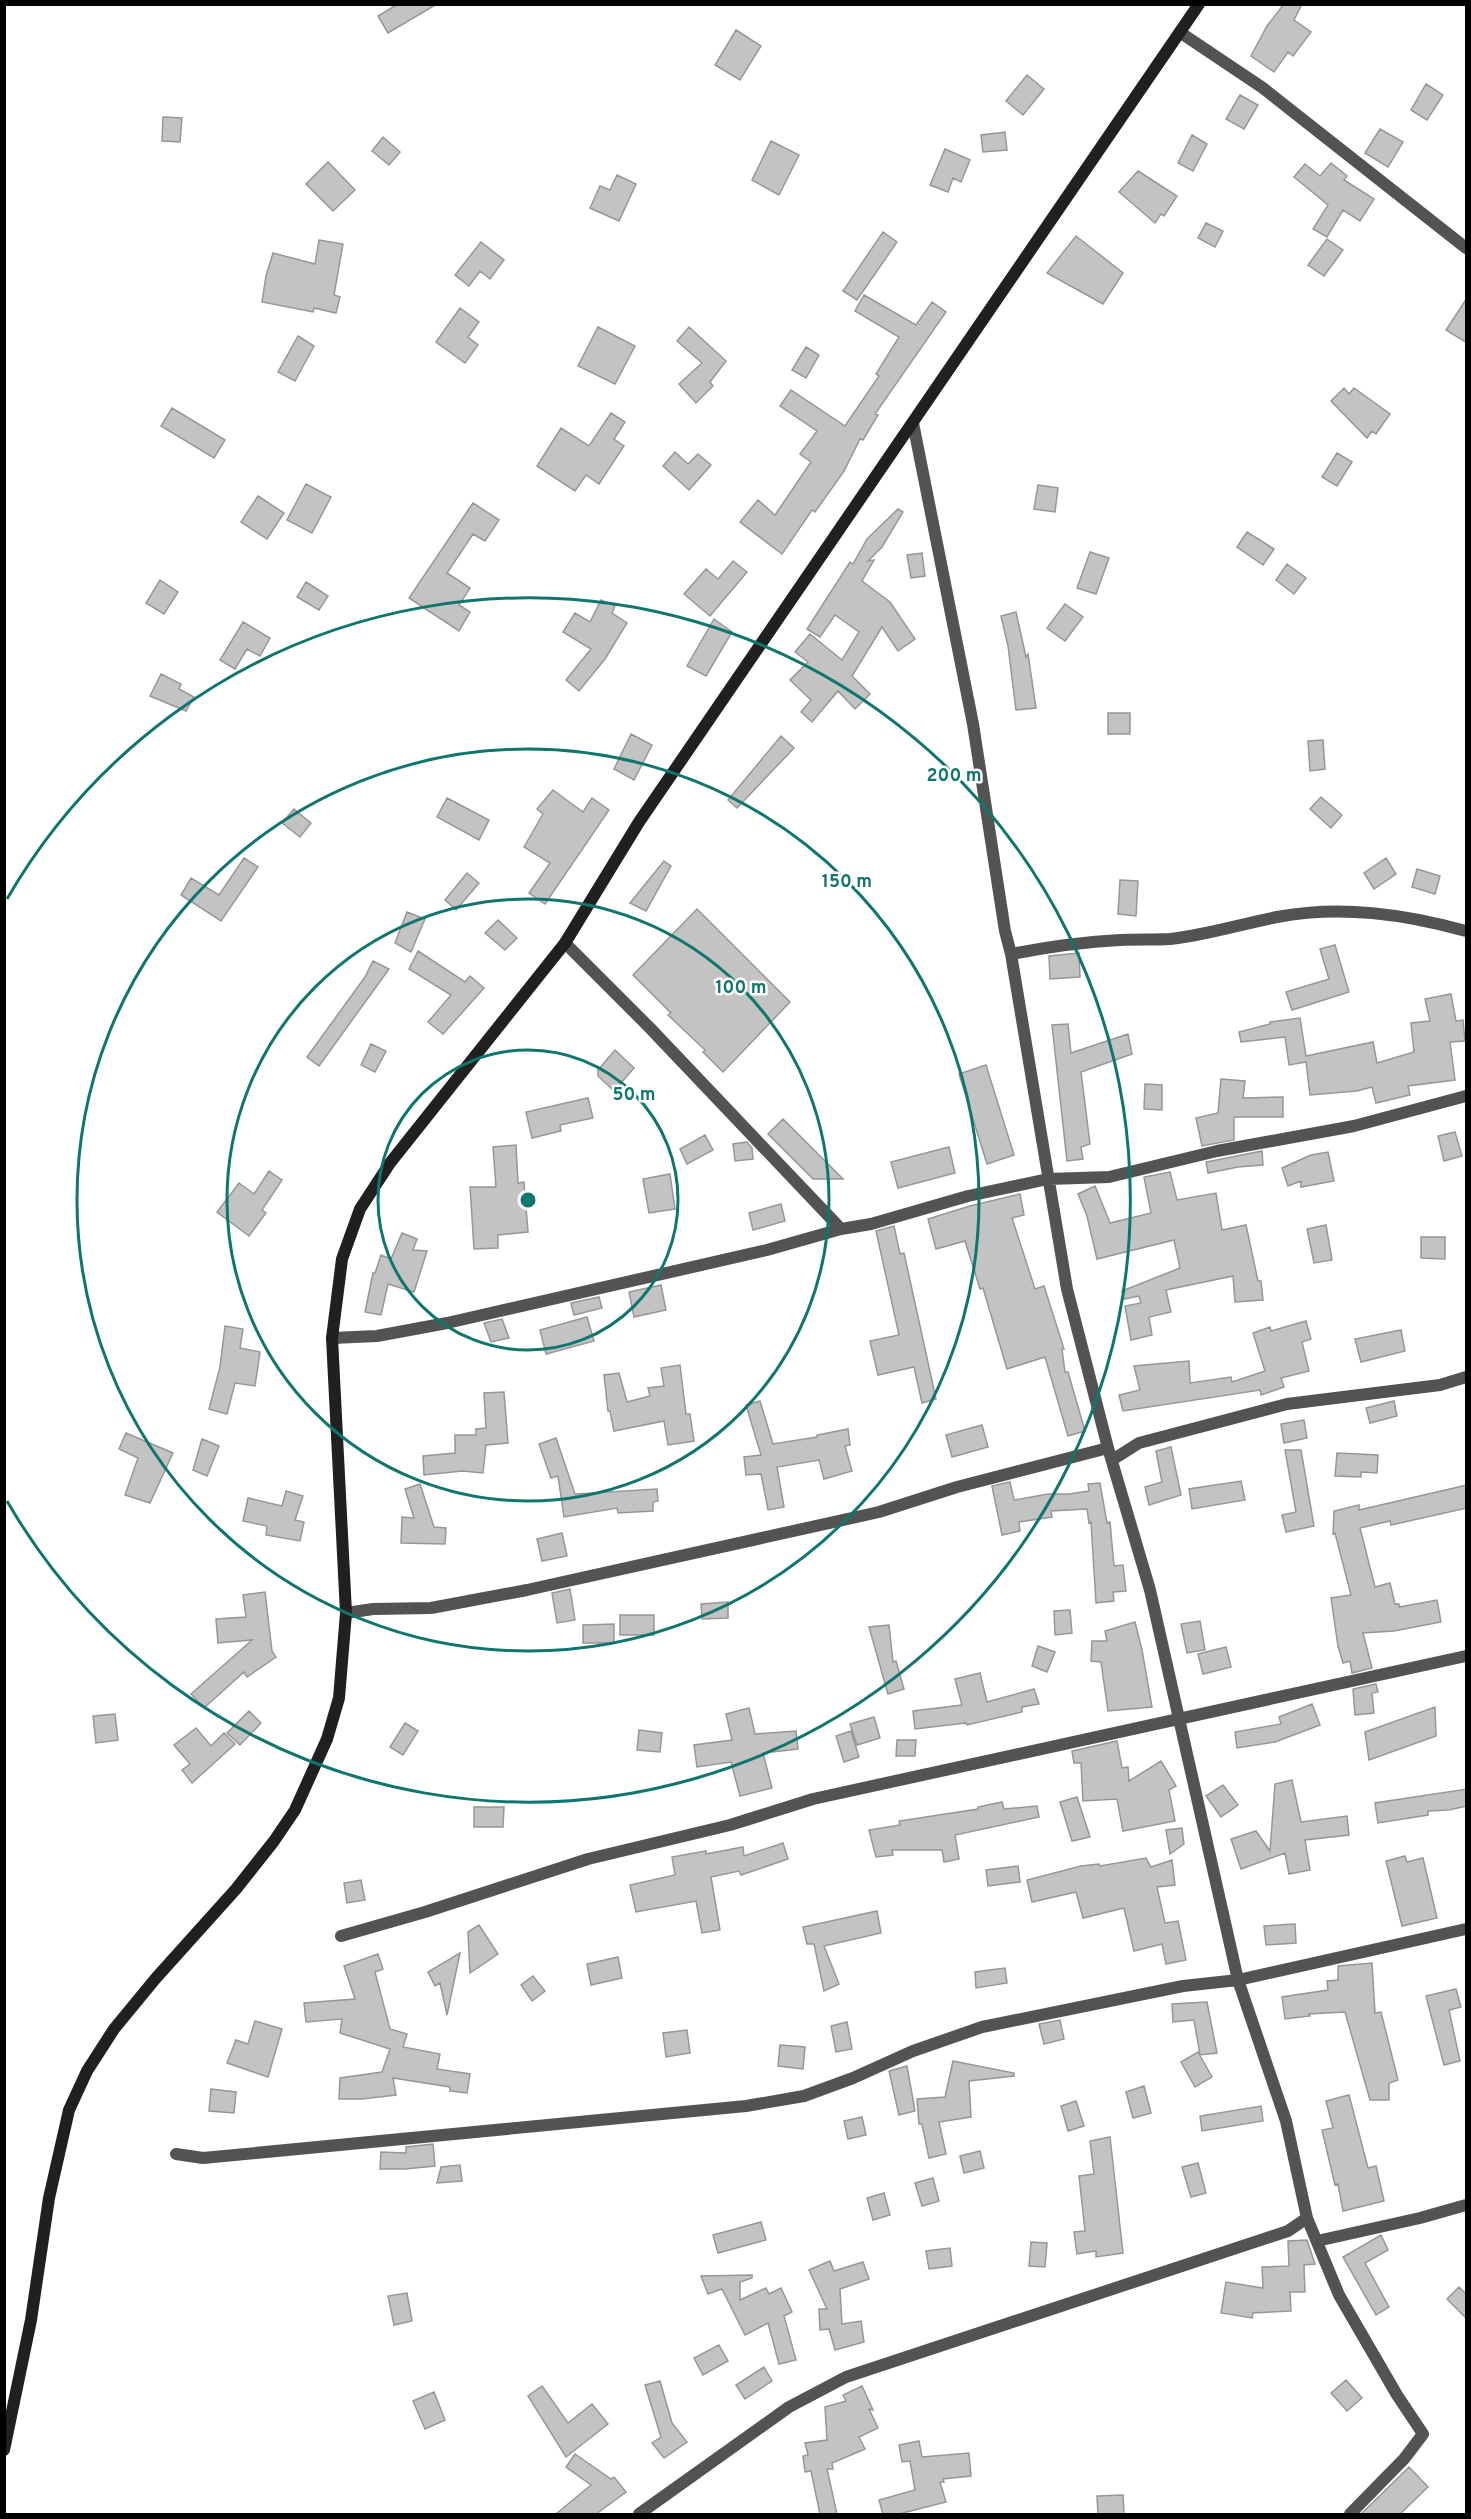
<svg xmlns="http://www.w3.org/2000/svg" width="1471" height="2519" font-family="Overpass,sans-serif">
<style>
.building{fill:#c3c3c3;stroke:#979797;stroke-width:1.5}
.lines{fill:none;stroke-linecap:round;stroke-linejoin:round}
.street{stroke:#535353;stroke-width:12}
.secondary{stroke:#202020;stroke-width:12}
.ring{fill:none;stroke:#0f766e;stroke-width:3}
.centre{fill:#0f766e;stroke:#fff;stroke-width:3}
.ring-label{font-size:18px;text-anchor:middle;font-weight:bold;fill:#0f766e;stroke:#fff;stroke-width:5;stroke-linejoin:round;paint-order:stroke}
</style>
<rect width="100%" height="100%" fill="#fff"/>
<!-- building -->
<path class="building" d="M398 4H437L388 33 378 16Z
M1284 4H1302L1294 20 1311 32 1293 56 1288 52 1274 72 1251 56 1267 26Z
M736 30 761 46 740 80 715 65Z
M1027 75 1044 89 1023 115 1006 101Z
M1426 84 1443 95 1427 120 1411 110Z
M1240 95 1258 105 1244 129 1226 119Z
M163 117 182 118 180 142 162 141Z
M1380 129 1403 142 1388 167 1365 153Z
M1005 132 1007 150 983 152 981 135Z
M1192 135 1207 144 1193 171 1178 163Z
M383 137 400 152 389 165 372 151Z
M771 141 799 155 779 195 752 180Z
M945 149 970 160 961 182 953 178 948 192 930 185Z
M328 162 355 190 333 211 306 184Z
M1331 163 1347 176 1344 180 1374 199 1360 221 1343 210 1327 237 1313 229 1328 205 1294 177 1305 164 1320 176Z
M1138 171 1177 196 1164 216 1161 214 1155 223 1119 192Z
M617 175 636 184 619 221 590 208 600 186 610 190Z
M1206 223 1223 231 1215 247 1198 238Z
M883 232 897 242 857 300 843 291Z
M1076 236 1123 273 1103 304 1047 273Z
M1327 239 1343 250 1324 276 1308 265Z
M319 240 343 244 334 295 340 297 336 313 314 308 313 312 262 302 266 276 273 253 315 264Z
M481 242 504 260 490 279 480 271 469 286 455 275Z
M864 295 916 325 932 302 946 312 875 414 878 415 863 440 860 439 844 471 815 512 812 510 782 554 740 522 758 500 775 515 811 462 800 454 817 431 780 406 791 390 845 426 879 376 876 374 899 337 855 311Z
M1467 298V343L1446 330Z
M460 308 479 322 468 337 478 345 465 363 436 342Z
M598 327 635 346 615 384 578 366Z
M689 327 726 361 710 382 713 386 696 403 679 384 702 363 677 341Z
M298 336 314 346 295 381 278 372Z
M806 347 819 355 806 378 792 370Z
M1344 388 1349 394 1354 388 1390 414 1376 434 1372 431 1367 438 1331 401Z
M172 408 225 440 214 458 161 426Z
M611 413 625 422 614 439 624 446 599 484 586 475 575 491 537 466 561 428 589 446Z
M675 452 688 464 698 454 711 465 689 490 663 466Z
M1337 453 1352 462 1337 486 1322 477Z
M306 484 331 497 312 533 287 520Z
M1038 485 1058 488 1055 512 1034 509Z
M258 496 284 513 267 539 241 522Z
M473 503 499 520 485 541 473 534 447 573 470 588 459 605 470 612 459 631 409 598Z
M898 509 903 512 882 547 868 561 874 560 862 581 890 602 915 639 898 651 882 627 852 676 870 694 855 709 838 691 812 722 801 712 811 700 790 680 808 662 795 652 810 634 842 660 859 632 835 615 820 637 807 629 850 562 853 564 867 539Z
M1247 532 1274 549 1263 565 1237 547Z
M1090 552 1109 558 1096 594 1077 588Z
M922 553 925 576 911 578 907 555Z
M733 561 747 572 710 616 684 594 706 569 718 579Z
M1287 564 1306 578 1294 594 1276 580Z
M160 580 178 592 164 614 146 603Z
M306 582 328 596 319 610 297 597Z
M601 600 615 606 612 613 627 623 605 659 579 691 566 680 591 649 563 632 575 613 590 622Z
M1065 604 1083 617 1065 641 1047 628Z
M1016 612 1026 657 1028 654 1036 708 1016 710 1008 646 1001 616Z
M714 619 732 632 706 676 687 666Z
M243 622 270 638 260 656 247 649 235 669 220 660Z
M161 674 181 684 179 689 194 697 186 711 150 696Z
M1108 713H1130V734H1108Z
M631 734 652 745 634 780 614 769Z
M781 736 794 748 737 808 728 800Z
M1323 740 1325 769 1310 771 1308 741Z
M553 790 583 812 592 798 609 810 545 904 529 893 550 863 524 847 543 814 537 809Z
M1321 797 1342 815 1331 828 1310 809Z
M447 798 489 820 479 840 437 817Z
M294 809 311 823 300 837 282 823Z
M244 858 258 867 221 921 181 895 191 878 219 895Z
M1386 858 1396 874 1374 889 1364 873Z
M664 861 671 866 646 911 630 903Z
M1417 869 1440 876 1435 894 1412 887Z
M467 873 479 883 456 910 445 900Z
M1120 880 1138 881 1136 916 1118 914Z
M697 909 790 1002 723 1072 703 1052 705 1050 668 1015 671 1013 633 975Z
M407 912 425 919 411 952 395 943Z
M498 920 517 938 505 950 485 933Z
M1335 945 1349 992 1292 1010 1286 992 1329 979 1320 949Z
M418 951 465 982 470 976 484 988 443 1034 428 1022 451 995 409 969Z
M1079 953 1080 977 1050 979 1049 956Z
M373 961 389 969 319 1066 307 1057 365 977Z
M1451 994 1456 1021 1463 1020 1465 1041 1450 1042 1455 1080 1408 1086 1410 1095 1376 1103 1372 1087 1357 1091 1310 1095 1306 1062 1289 1065 1285 1037 1241 1042 1239 1032 1270 1024V1022L1300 1018 1306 1056 1373 1042 1377 1063 1414 1052 1411 1023 1430 1021 1425 999Z
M1068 1024 1071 1053 1128 1034 1132 1054 1081 1072 1090 1144 1081 1147 1083 1159 1067 1161 1052 1025Z
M371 1044 386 1051 375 1072 361 1065Z
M615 1050 634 1068 614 1091 598 1076V1070Z
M986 1065 1014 1155 987 1164 959 1074Z
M1221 1079 1245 1081 1243 1098 1283 1097V1117H1234V1140L1202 1146 1196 1118 1218 1113Z
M1145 1084 1162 1085V1110L1144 1109Z
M588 1098 593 1118 560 1125 561 1131 532 1138 526 1112Z
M783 1119 843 1179H813L768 1134Z
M1455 1132 1462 1156 1444 1161 1438 1136Z
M705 1135 713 1150 687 1164 680 1149Z
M747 1142 752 1148 753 1159 735 1161 733 1144Z
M516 1145 518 1183 524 1182 528 1232 498 1235V1248L474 1249 470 1187H496L493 1147Z
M949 1147 955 1173 898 1188 891 1162Z
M1262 1151 1263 1165 1238 1167 1208 1173 1206 1162Z
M1328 1152 1334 1181 1301 1187V1181L1288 1186 1282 1168 1311 1155Z
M269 1171 282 1180 262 1210 266 1213 249 1236 217 1212 239 1183 254 1194Z
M1170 1172 1177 1200 1216 1193 1222 1230 1246 1225 1258 1281H1261L1263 1300 1235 1302 1233 1276 1166 1290 1171 1312 1149 1317 1152 1335 1131 1340 1125 1306 1141 1303 1139 1296 1124 1299 1122 1291 1180 1268 1174 1240 1097 1259 1087 1216 1078 1194 1095 1186 1110 1223 1151 1213 1144 1177Z
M670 1174 675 1209 649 1213 643 1179Z
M1020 1194 1024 1215 1012 1218 1035 1289 1044 1286 1064 1349H1062L1065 1372H1068L1085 1431 1068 1436 1045 1357 1007 1369 983 1288 980 1289 965 1241 936 1249 928 1219 970 1206Z
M781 1204 785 1221 753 1230 749 1213Z
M1326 1225 1332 1260 1314 1263 1307 1229Z
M894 1226 900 1254 904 1253 936 1399 922 1403 914 1367 878 1375 870 1341 899 1335 876 1231Z
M402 1233 417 1239 413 1250 427 1251 414 1292 388 1284 381 1315 365 1312 373 1273H375L381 1255 391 1259Z
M1421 1237H1445V1259L1421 1258Z
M661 1285 666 1310 634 1317 629 1292Z
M599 1297 602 1308 574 1315 571 1303Z
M587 1317 594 1341 546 1354 540 1330Z
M502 1319 509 1338 491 1342 484 1323Z
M1306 1321 1311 1339 1302 1342 1309 1371 1281 1378 1284 1387 1261 1395 1260 1390 1123 1411 1119 1395 1140 1390 1134 1366 1189 1361 1190 1383 1231 1377 1232 1382 1265 1371 1253 1333 1270 1327 1271 1331Z
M225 1326 243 1329 240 1348 260 1352 255 1386 235 1383 227 1414 209 1409 220 1367Z
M1401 1330 1405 1351 1361 1362 1355 1339Z
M680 1365 686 1414H690L694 1441 668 1445 664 1421 614 1431 610 1411H608L604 1375 619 1373 627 1402 650 1396 648 1388 664 1386 661 1368Z
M504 1392 508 1443 486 1445 483 1473 462 1471 424 1475 423 1456 455 1453V1435H476V1429L486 1428 484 1393Z
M760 1401 773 1444 817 1437V1435L848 1429 850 1445 845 1446 852 1471 824 1479 819 1460 777 1467 784 1507 768 1510 761 1474 746 1475 744 1457 761 1455 746 1405Z
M1394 1401 1397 1416 1370 1423 1366 1408Z
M1304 1420 1307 1438 1284 1443 1281 1424Z
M982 1425 988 1447 952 1457 946 1435Z
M126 1433 173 1453 150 1503 125 1495 138 1458 119 1449Z
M556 1438 575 1494 657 1489 658 1501 653 1502V1511L618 1513 617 1508 564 1517 558 1476 551 1478 539 1444Z
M202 1439 219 1446 207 1476 193 1470Z
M1171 1447 1181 1495 1149 1505 1145 1487 1162 1482 1156 1451Z
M1285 1450H1301L1314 1526 1286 1532 1282 1515 1296 1512Z
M1337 1453 1378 1455 1377 1473 1361 1472V1477L1335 1476Z
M1241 1481 1245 1500 1192 1509 1189 1489Z
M1010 1482 1014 1500 1048 1494H1069L1089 1491 1088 1484 1100 1483 1107 1523 1110 1522 1114 1566 1123 1565 1126 1591 1113 1592 1114 1601 1096 1603 1091 1522 1089 1523 1087 1509 1051 1511 1052 1517 1019 1522 1020 1531 1002 1535 992 1486Z
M420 1484 434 1527 446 1528 445 1544 401 1543 402 1517 414 1518 405 1489Z
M1467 1485V1508L1391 1525 1390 1521 1360 1528 1375 1587 1390 1583 1395 1604H1399V1607L1437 1600 1441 1622 1394 1631 1363 1633 1372 1668 1352 1673 1350 1661 1343 1663 1338 1646 1331 1598 1351 1595 1335 1533 1333 1534 1334 1511 1359 1505V1510Z
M286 1491 303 1496 295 1520 304 1522 300 1541 266 1535 267 1526 243 1521 248 1498 282 1506Z
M562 1533 567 1556 542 1561 537 1539Z
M570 1589 575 1620 557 1623 552 1593Z
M265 1592 272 1651 276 1657 247 1677 244 1672 204 1708 191 1694 252 1640 218 1643 216 1619 246 1617 243 1595Z
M728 1602V1618L702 1619 701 1604Z
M1070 1610 1072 1633 1055 1635 1054 1611Z
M620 1615H654V1635H620Z
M1200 1621 1205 1650 1187 1653 1181 1624Z
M1135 1622 1142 1650 1152 1707 1108 1711 1101 1662 1091 1661 1092 1641H1107L1105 1631Z
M614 1624V1643H583V1625Z
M889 1625 893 1662 896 1661 904 1689 888 1694 869 1627Z
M1038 1646 1055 1652 1047 1672 1032 1666Z
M1226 1647 1231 1667 1203 1674 1198 1654Z
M980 1673 987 1702 1034 1689 1039 1704 1022 1707V1712L967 1725 966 1723 915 1729 913 1711 962 1705 955 1679Z
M1376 1684 1378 1692 1372 1693 1374 1713 1355 1715 1353 1689Z
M1312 1704 1320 1725 1275 1742 1237 1748 1235 1732 1281 1724 1279 1717Z
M1435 1707 1436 1736 1369 1760 1365 1732Z
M749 1708 755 1734 796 1731 798 1749 763 1753 772 1788 740 1796 731 1762 697 1767 694 1745 732 1740 726 1714Z
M249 1711 261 1723 240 1745 227 1733Z
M115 1714 118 1740 96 1743 93 1716Z
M874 1717 880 1738 857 1745 850 1724Z
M405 1723 418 1731 403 1755 390 1747Z
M196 1728 211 1746 224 1733 235 1744 192 1783 182 1770 190 1764 174 1745Z
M639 1730 662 1733 660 1752 637 1750Z
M851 1731 859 1757 844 1762 836 1736Z
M897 1740H916L915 1756H896Z
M1117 1741 1122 1768 1128 1767 1129 1781 1161 1761 1176 1786 1169 1790 1175 1821 1123 1831 1117 1799 1083 1801 1081 1763H1074L1072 1751Z
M1292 1780 1301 1822 1347 1816 1349 1835 1305 1840 1310 1870 1289 1874 1285 1853 1241 1869 1231 1839 1256 1831 1270 1851 1275 1784Z
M1223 1785 1238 1805 1221 1817 1206 1796Z
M1467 1789V1806L1449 1810 1428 1811V1815L1378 1823 1375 1803Z
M1077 1797 1090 1837 1072 1841 1060 1802Z
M1002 1802 1004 1809 1037 1806 1039 1817 955 1835 959 1859 944 1862 942 1850H892L893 1855 876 1857 869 1830 900 1825 899 1821 978 1809V1807Z
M474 1807H504L503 1827H474Z
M1182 1828 1184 1844 1170 1854 1166 1830Z
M783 1843 788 1859 741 1875 739 1871 711 1877 720 1930 702 1933 696 1901 636 1912 630 1885 675 1875 672 1857 706 1851V1854L743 1847 744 1856Z
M1405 1856 1407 1862 1423 1858 1437 1918 1402 1926 1386 1861Z
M1146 1858 1151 1867 1172 1860 1175 1885 1157 1887 1165 1923 1178 1921 1186 1960 1166 1964 1162 1944 1134 1951 1124 1908 1083 1918 1076 1892 1032 1902 1027 1880 1081 1866 1099 1864 1100 1866Z
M1018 1866 1020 1882 988 1886 986 1870Z
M361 1880 365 1900 347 1903 344 1883Z
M877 1911 881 1933 824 1946 839 1984 824 1991 814 1944H807L803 1927Z
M1295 1924 1296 1943 1266 1945 1264 1926Z
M479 1925 498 1954 470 1973 468 1932Z
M460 1953 447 2015 440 1983 435 1986 428 1972Z
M378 1954 383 1969 375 1972 390 2029 407 2034 403 2047 440 2054 437 2069 470 2074 467 2093 450 2091V2087L393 2078 396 2095 362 2099H339L340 2078 382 2072 390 2049 340 2033 342 2019 306 2022 304 2003 355 1999 344 1966Z
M618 1957 622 1978 591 1985 587 1964Z
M1372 1963 1375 2013 1381 2012 1398 2080 1389 2083V2100H1370L1345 2012 1309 2014 1310 2016 1285 2019 1282 1997 1328 1990 1327 1981 1338 1980V1966Z
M1005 1968 1007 1983 976 1988 975 1972Z
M533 1976 545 1991 532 2001 521 1985Z
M1456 1989 1461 2007 1449 2010 1460 2061 1444 2065 1426 1996Z
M1207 2002 1217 2053 1200 2055 1194 2020 1173 2022 1172 2004Z
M1060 2020 1064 2039 1044 2044 1039 2024Z
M255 2021 282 2029 268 2077 227 2063 236 2040 248 2044Z
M847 2022 852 2049 836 2052 831 2026Z
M687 2030 690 2053 666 2057 663 2033Z
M780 2045 805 2047 803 2069 778 2066Z
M1198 2052 1212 2077 1195 2087 1181 2062Z
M953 2061 1014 2073V2076L969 2081 971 2117 939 2122 946 2154 929 2158 922 2124H919L917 2099 945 2097Z
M907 2066 915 2111 899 2115 889 2071Z
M1144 2086 1151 2113 1133 2118 1126 2092Z
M211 2089 236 2092 234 2113 209 2111Z
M1349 2095 1368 2168 1376 2166 1384 2201 1343 2211 1338 2184 1335 2185 1322 2130 1333 2128 1326 2101Z
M1076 2101 1084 2126 1068 2131 1061 2106Z
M1261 2106 1263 2121 1202 2131 1200 2116Z
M862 2117 866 2135 848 2139 844 2121Z
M1110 2137 1123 2253 1096 2257V2251L1077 2254 1074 2232 1085 2231 1079 2176 1094 2174 1090 2141Z
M433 2144 435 2166 405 2169H380L381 2152 406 2153V2147Z
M980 2151 984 2168 964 2173 960 2156Z
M1198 2163 1206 2193 1191 2197 1182 2167Z
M460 2165 462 2181 437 2183 441 2167Z
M933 2178 939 2201 922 2206 915 2183Z
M884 2193 890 2215 873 2220 867 2198Z
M761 2222 766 2240 718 2253 713 2235Z
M1381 2235 1388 2250 1365 2263 1389 2307 1376 2315 1343 2257Z
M1307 2240 1315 2264 1304 2265 1305 2292H1290L1291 2311 1253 2313 1252 2318 1221 2313 1226 2282 1263 2288 1262 2267 1289 2266 1288 2241Z
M1031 2242 1047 2243 1045 2267 1029 2266Z
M950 2248 952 2266 929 2269 926 2251Z
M830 2261 834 2271 863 2262 869 2279 840 2289 842 2324 861 2321 864 2342 835 2350 829 2329 820 2330 819 2309H827L809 2270Z
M752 2275V2278L740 2282V2300L766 2288 769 2294 781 2288 792 2312 784 2316 796 2360 779 2364 768 2323 745 2335 722 2289 708 2294 701 2276Z
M1459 2287 1467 2295V2319L1447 2299Z
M407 2293 412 2321 394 2325 388 2296Z
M719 2345 728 2361 703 2375 694 2358Z
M764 2367 772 2381 745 2399 736 2385Z
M1346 2380 1362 2398 1347 2411 1331 2393Z
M660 2381 672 2423 687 2442 664 2458 652 2443 661 2437 645 2385Z
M542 2386 568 2423 592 2404 608 2424 566 2457 528 2396Z
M862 2386 873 2410 869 2409 878 2428 859 2437 865 2449 832 2463 833 2469H827L837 2514H820L811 2471 805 2472 803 2456 808 2455 805 2443 827 2440 825 2407 846 2401 843 2395Z
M434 2392 445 2420 425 2429 413 2401Z
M919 2441 922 2457 969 2453 971 2476 943 2479 944 2482H940L946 2502 899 2514H883L879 2500 915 2490 910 2461 902 2462 899 2445Z
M575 2454 611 2479 614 2477 626 2492 596 2514H556L591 2485 566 2467Z
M1409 2467 1428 2487 1400 2514H1361Z
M1123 2495 1124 2514H1098L1097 2496Z"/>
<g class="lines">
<!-- street -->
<path class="street" d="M1181 33 1263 88 1466 248
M565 943 649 1027 841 1229
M1011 954C1047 947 1083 942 1120 940 1136 939 1153 940 1170 939 1206 935 1241 924 1277 917 1341 905 1404 914 1466 931
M332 1338 377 1336 447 1323 767 1250 841 1229 871 1224 968 1196 1048 1179 1109 1177 1217 1151 1354 1126 1466 1096
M1112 1460 1139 1443 1287 1404 1440 1385 1466 1377
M346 1613 373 1609 431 1608 527 1590 879 1512 957 1487 1108 1448
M341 1936 425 1912 588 1859 730 1825 813 1799 1466 1656
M176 2154 203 2158 746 2106 804 2096 853 2078 913 2051 982 2027 1183 1986 1238 1980 1466 1929
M1307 2218 1339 2295 1397 2395 1423 2434 1404 2459 1350 2514
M1317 2241 1420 2218 1466 2205
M639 2514 789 2407 846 2377 1288 2231 1307 2218 1286 2121 1238 1980 1150 1590 1108 1448 1067 1289 1011 954 1005 931 973 724 913 423"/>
<!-- secondary -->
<path class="secondary" d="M4 2450 31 2320 49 2198 69 2110 87 2071 114 2029 156 1978 236 1889 274 1841 295 1810 327 1739 339 1698 346 1613 332 1338 342 1259 360 1209 390 1163 565 943 639 822 1199 4"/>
</g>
<!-- distance rings -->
<g class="ring">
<circle cx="528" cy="1200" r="150"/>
<circle cx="528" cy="1200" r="301"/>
<circle cx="528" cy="1200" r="451"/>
<path d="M7 899A602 602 0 1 1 7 1501"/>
</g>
<circle cx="528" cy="1200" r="9" class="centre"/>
<g class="ring-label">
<text x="954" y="781">200 m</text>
<text x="847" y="887">150 m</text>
<text x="741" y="993">100 m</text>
<text x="634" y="1100">50 m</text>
</g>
<!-- border -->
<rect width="1471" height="2519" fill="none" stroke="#000000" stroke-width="12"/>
</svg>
